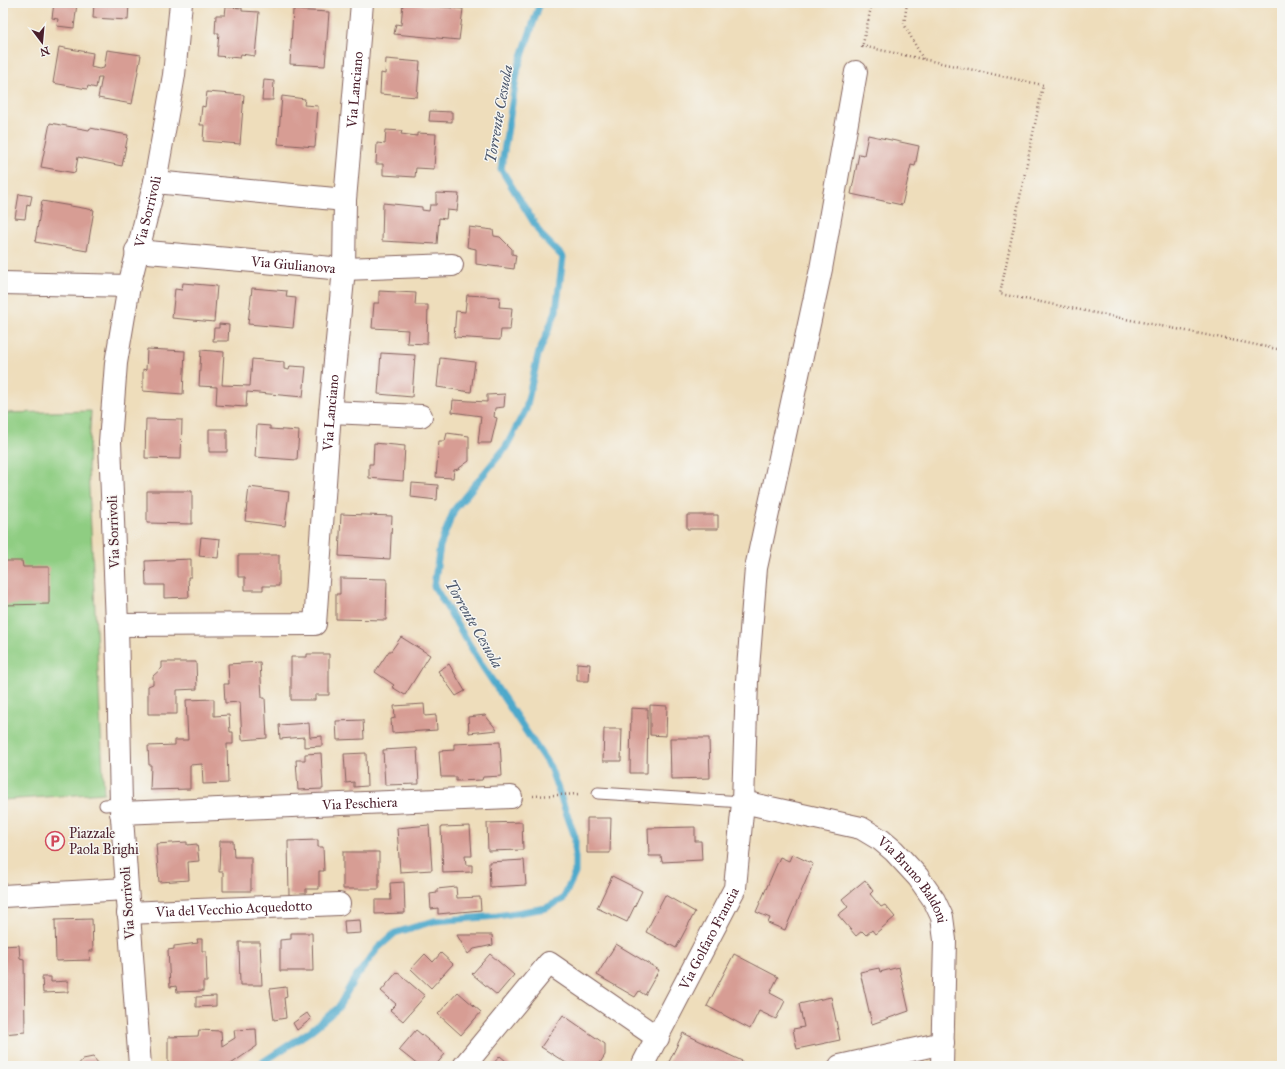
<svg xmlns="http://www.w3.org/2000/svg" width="1285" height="1069" font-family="'IM FELL Great Primer',serif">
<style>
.green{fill:#8fcd82;stroke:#6c7656}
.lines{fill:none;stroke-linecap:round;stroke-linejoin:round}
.stream{stroke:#4da9cb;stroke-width:7}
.building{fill:#d79d94}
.lane-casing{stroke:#83625d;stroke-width:13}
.street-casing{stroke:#83625d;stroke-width:24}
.path{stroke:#83625d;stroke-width:2.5;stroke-dasharray:1 3;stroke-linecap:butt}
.lane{stroke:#fff;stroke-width:11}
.street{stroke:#fff;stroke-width:22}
.labels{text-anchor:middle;stroke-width:3;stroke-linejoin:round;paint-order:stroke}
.street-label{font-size:14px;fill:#4a1f2b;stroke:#f6f6f2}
.poi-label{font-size:14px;fill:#4a1f2b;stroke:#f6f6f2;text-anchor:start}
.water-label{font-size:15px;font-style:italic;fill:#4b566b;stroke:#f6f6f2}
</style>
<rect width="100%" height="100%" fill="#f6f6f2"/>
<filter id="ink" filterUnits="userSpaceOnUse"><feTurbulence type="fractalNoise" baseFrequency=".025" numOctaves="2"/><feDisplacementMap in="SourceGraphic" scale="8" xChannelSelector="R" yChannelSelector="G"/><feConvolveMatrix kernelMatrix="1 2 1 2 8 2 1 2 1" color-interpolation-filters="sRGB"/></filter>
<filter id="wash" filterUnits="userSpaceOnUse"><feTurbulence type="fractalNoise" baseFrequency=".012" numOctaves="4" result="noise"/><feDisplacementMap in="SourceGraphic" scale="16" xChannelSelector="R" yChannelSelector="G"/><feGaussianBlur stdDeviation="0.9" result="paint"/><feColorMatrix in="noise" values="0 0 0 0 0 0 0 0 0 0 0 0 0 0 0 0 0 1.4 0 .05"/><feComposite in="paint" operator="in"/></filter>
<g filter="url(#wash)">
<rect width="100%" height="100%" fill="#edb"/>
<!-- green -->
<path class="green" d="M91 411 88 468 104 793 3 800V413Z"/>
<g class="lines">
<!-- stream -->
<path class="stream" d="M257 1066 309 1032 338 1008 353 981 378 948 395 933 434 921 497 916 546 908 563 899 575 873V837L550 767 483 667 434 586 440 546 454 510 506 447 526 409 538 355 556 311 563 257 542 236 501 169 518 68 540 3"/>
</g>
<g id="blocks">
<!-- building -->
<path class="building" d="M54 3H77L74 28 57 26 58 19 52 18Z
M94 3H129L128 20 93 18Z
M403 3 463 9 459 40 394 34 396 24 401 25Z
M226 7 242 8V11L259 12 255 56 241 54 240 58 217 56 219 33H215L216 15H225Z
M293 10 329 12 325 66 290 64Z
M59 47 93 53 91 67 99 69 104 68 107 50 141 55 132 104 98 98 102 77H98L96 88 88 86 87 89 53 83Z
M386 59 420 62 417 97 380 94 381 73 385 74Z
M264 80 274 81 273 100H262Z
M207 92 244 95 240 144 203 141 204 125H200L202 106 205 107Z
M282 96 305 99 304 105 318 106 315 147 278 144Z
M430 111 452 112V122L429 121Z
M50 123 89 130 90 128 128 135 122 166 78 157 75 173 41 167Z
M386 130 402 131 401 134 417 136V133L436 134 434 169 416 168 415 177 383 175V164H376L377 143 385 144Z
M868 135 919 146 915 166 911 165 902 205 851 194 859 154 864 155Z
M436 193 459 194 457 211 447 210 446 219 439 218 437 244 382 241 383 203 422 207V210L429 211 430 205H436Z
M19 194 32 196 30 205 27 204 25 219 15 218Z
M42 201 94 210 87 251 35 242Z
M469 227 493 230 494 236 500 237 512 249V254L516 255 514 269 476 264V249L467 247Z
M183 283 217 286 214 322 172 318 175 289 182 290Z
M252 288 287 291 286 297 296 298 293 328 248 324Z
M379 291 416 293 415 305H428L427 344 407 343 408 330 372 328 374 303H379Z
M467 295 500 297 499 307 512 308 510 330H501L500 340 454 337 456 311 465 312Z
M219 324 229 325 228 341H213L214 328H219Z
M147 349 185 351 183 394 143 391V369L146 370Z
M201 350 224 352 222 385 250 386 252 359 284 362V369L289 370 290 366 306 367 303 397 247 392 246 407 216 405 217 387 199 386Z
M381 353 415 355 412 397 378 394Z
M440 358 475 362 471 392 437 387Z
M505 394 504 407 495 408 494 417 497 418 491 443H478L481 416 452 412 453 400 487 402V395Z
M146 419 182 420 181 459 145 458Z
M257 425 270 426V429L299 431 297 460 255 457Z
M209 429H227V452H209Z
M447 433 469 436V461L458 469 454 470 453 478 436 477 439 441H445Z
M374 443 405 446 403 481 369 478V464H373Z
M412 483 438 485 437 500 411 497Z
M249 487 289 492 285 526 245 521Z
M147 491H192V524L147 523Z
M341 514 392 516 390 559 339 556Z
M687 515H718V529H687Z
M201 537 220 539 218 558 199 556Z
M238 555H279V586H263V590H245V577H238Z
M191 559V577H188L189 597 164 598V585H146L145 561Z
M3 561H22L23 567H49V604L3 605Z
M340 578 387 579 386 620 336 619V594H340Z
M401 637 430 655 405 695 392 687 394 685 375 672 389 651H391Z
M307 654H329V695H315V700H291V657H307Z
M162 662H196L197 689 177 690V714H148V686L153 684V676L162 668Z
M260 662 262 698H265L267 738 242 740 240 702 225 703 224 684H229L228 664Z
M577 663 590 664 589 681H577Z
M449 664 465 691 456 696 438 671Z
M214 699V716L229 715 230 732H233V744H227L228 783 203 784 202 764 190 765V789L150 790 151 765H149L148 746 175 745V740H188L186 700Z
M424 704 425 716 436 715 437 730 392 733 391 719 395 718 394 706Z
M650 705 667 706 666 736 650 735Z
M631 708 648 709 647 773H630Z
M485 715 497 730 469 733 468 717Z
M363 720 364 739 337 740 336 721Z
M309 723 310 737 322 736V746L304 747V737L280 739 279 725Z
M604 729H622L621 761H603Z
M670 738H709L710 778 671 779Z
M500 742 502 776 483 777 482 780 456 781V777H441L439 751 454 750V744Z
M417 748 419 784 385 785 383 750Z
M321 753 323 789 298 790 296 760H305V754Z
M366 753 367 786 354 787V782L346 783 344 754Z
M587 818H611L610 853H587Z
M522 822 523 850 488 851 487 823Z
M429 825 432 870 400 872 397 828Z
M470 826 472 856H465L466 865H472V872L443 873 441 827Z
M695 827V841H701L702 860 662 862 661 856H649L648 828Z
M318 840V847H323L324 871H319V889H306V895H289L288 841Z
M220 841H233L234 857H251V891H223V872H219Z
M187 842V845L197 844 199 861 188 862 189 880 159 882 156 844Z
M343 852H379V889H343Z
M792 854 813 864 785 930 768 923 770 918 756 912 780 857 789 861Z
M524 860 526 885 490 887 489 862Z
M612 876 642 891 627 922 597 908Z
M865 880 873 891 870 894 881 907 885 905 895 917 875 934 872 930 866 935 862 931 856 936 838 915 848 907 842 899Z
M404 882 405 913 375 914V900H391L390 883Z
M456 887 457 898 480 897 481 910 438 914V908L431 909 430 894 437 893V889Z
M665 895 695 912 676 948 646 932Z
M92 919 93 951H89L90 960 56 961 55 920Z
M360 920 361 933 345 934 344 921Z
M291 933H312L313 971H280V940L291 939Z
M457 935H492L493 945 474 949 468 954Z
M197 939H202V951H206L207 982H203V991L177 992 176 986 170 987 168 950 174 949V946L198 943Z
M239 942H260L262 985H240Z
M616 944 659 970 645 995 639 991 635 997 597 975Z
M19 945 20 958 24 959 25 1032 3 1034V946Z
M441 953 453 964 431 988 411 969 425 954 433 962Z
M490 954 514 975 497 995 472 974Z
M734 954 778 977 770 993 785 1001 776 1019 759 1011 750 1029 707 1006Z
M899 967 909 1011 872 1024 860 972 879 968 880 972Z
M397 972 425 996 403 1021 390 1010 396 1004 381 991Z
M42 977H51V982L68 981V992L43 993Z
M286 987 287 997 284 998 286 1018 274 1020 270 989Z
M458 992 481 1012 461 1035 438 1014Z
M216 996V1006L196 1007V997Z
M831 997 840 1040 797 1049 793 1029 804 1027 799 1004Z
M307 1013 311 1019 297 1030 293 1023Z
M563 1015 605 1044V1055L598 1066H571L541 1047Z
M256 1029 257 1046 228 1066H168V1037L198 1036 199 1030 221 1031 222 1046 235 1038 234 1030Z
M416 1030 445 1054 435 1066H419L399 1050Z
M683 1033 742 1061 739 1066H667Z
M3 1050 9 1066H3Z
M500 1056 512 1066H491Z
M93 1057 99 1064H105L106 1066H77L83 1059Z"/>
</g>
</g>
<g filter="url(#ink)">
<use href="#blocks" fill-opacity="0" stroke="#83625d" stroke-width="1"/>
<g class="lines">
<!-- lane casing -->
<g class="lane-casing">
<path id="lane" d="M598 793 743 802
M105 805 121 804"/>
</g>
<!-- street casing -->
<g class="street-casing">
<g id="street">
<path d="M155 182 345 200"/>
<path id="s1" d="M136 251 344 269 452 265"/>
<path d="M3 283 129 286"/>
<path d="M330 412 421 416"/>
<path id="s2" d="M117 625 315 624 330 412 344 269 345 200 362 3"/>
<path id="s3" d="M743 802 861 828 881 840 894 851 918 877 934 900 942 917 945 940 942 1066"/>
<path id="s4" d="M121 813 511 797"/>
<path d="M3 896 126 889"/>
<path id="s5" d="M128 913 339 904"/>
<path id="s6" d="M140 1066 121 804 117 625 110 442 116 363 129 286 155 182 174 75 181 3"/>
<path d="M464 1066 549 963 658 1038"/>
<path id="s7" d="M642 1066 735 888 743 802 747 681 756 568 821 269 856 72"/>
<path d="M840 1066 943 1043"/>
</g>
</g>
<!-- path -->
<path class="path" d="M907 3 904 24 923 59
M862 46 1043 85 1000 294 1282 350
M862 48 872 3
M533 796 580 794"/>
<!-- lane -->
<use href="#lane" class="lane"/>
<!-- street -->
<use href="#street" class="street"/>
</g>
</g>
<!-- icons -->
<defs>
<g id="parking-ring" transform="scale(1)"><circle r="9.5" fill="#f6f6f2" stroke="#d1495b" stroke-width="1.5"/><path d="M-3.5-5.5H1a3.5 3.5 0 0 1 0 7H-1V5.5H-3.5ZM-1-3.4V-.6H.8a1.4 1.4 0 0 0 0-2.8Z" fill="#d1495b"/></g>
</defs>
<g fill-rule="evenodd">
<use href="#parking-ring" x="55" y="841"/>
</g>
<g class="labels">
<!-- street labels -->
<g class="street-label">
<text dy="5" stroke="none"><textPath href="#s2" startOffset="734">Via Lanciano</textPath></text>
<text dy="5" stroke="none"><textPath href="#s6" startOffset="859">Via Sorrivoli</textPath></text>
<text dy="5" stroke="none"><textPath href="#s1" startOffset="158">Via Giulianova</textPath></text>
<text dy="5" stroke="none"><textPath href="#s2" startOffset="410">Via Lanciano</textPath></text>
<text transform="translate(113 532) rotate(-92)" y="5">Via Sorrivoli</text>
<text dy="5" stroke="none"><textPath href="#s4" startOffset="239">Via Peschiera</textPath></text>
<text dy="5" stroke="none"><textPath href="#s3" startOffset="196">Via Bruno Baldoni</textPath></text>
<text transform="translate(127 903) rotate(-94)" y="5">Via Sorrivoli</text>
<text dy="5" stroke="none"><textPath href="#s5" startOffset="106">Via del Vecchio Acquedotto</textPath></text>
<text dy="5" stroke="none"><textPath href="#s7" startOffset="144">Via Golfaro Francia</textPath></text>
</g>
<!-- poi labels -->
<g class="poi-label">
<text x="69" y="838">Piazzale<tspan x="69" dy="16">Paola Brighi</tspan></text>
</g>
<!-- water labels -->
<g class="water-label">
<text transform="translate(499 114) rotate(-80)" y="5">Torrente Cesuola</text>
<text transform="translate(474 624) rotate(60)" y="5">Torrente Cesuola</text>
</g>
</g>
<!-- margin -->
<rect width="1285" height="1069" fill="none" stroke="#f6f6f2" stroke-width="16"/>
<!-- north arrow -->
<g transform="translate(42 42) rotate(164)" stroke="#f6f6f2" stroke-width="3" paint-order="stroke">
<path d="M0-3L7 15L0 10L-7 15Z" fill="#4a1f2b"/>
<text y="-6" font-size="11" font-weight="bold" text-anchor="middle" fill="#4a1f2b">N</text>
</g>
</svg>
